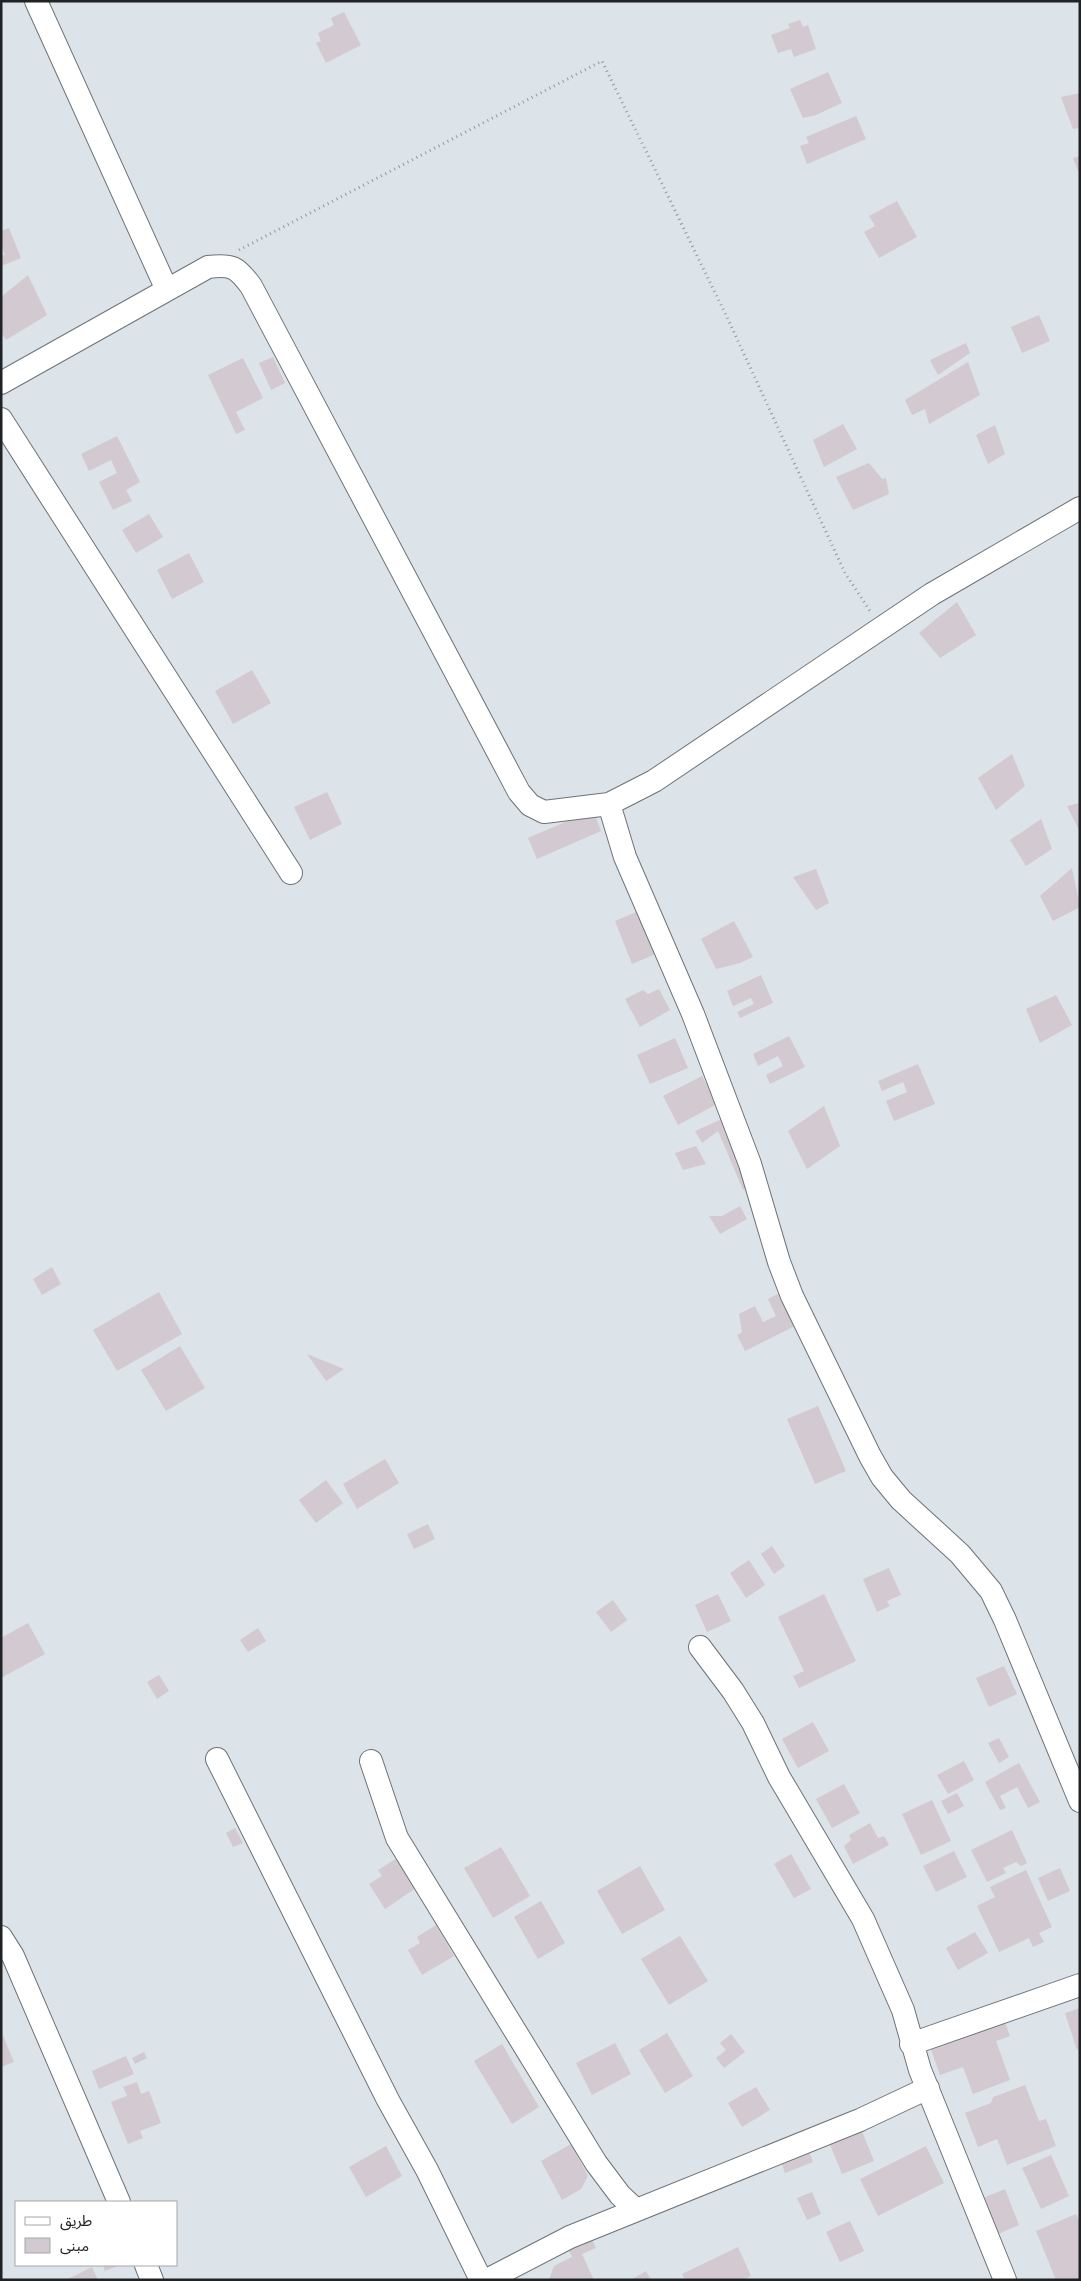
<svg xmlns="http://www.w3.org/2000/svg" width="1081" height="2281" font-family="Literata,'Noto Sans Arabic',serif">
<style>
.building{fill:#d2cad0}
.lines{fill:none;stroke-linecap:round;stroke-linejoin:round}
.minor-casing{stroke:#6d7379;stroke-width:24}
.path{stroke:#949a9e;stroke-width:3;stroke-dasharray:1 4;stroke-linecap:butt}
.minor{stroke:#fff;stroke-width:22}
</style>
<rect width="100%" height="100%" fill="#dce3e9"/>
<!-- building -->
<path class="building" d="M344 12 361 45 326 63 316 43 321 41 318 33 334 25 331 18Z
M800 20 803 27 808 25 816 49 794 57 791 49 778 53 771 35 790 28 788 24Z
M828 72 842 103 816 115 803 118 790 89Z
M1080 93V128L1073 129 1061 97Z
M856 116 866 139 807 164 800 146 809 143 806 137Z
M1080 156V176L1073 158Z
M897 201 917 237 879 258 864 232 875 226 869 216Z
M9 228 21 258 1 266V256L5 255 1 245V231Z
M28 275 47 315 6 340 1 332V297Z
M1039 315 1050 341 1022 353 1011 327Z
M966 343 970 353 938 375 930 360Z
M273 357 285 383 271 390 259 363Z
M243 358 263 398 236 412 245 430 236 434 208 375Z
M968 362 980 395 929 424 925 409 912 415 905 400Z
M843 424 857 449 824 467 813 440Z
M995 425 1005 454 988 464 976 435Z
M117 436 140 482 126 490 132 501 113 510 99 482 117 473 111 460 89 471 81 454Z
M869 463 882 479 886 478 889 494 853 510 836 477Z
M149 514 163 537 136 553 122 530Z
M189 553 204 582 172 599 157 570Z
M957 602 976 635 940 658 919 633Z
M252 670 271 703 233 724 215 691Z
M1012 754 1025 786 996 810 978 778Z
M327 792 342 824 310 840 294 807Z
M1080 803V832L1067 806Z
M593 810 601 831 537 859 528 838Z
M1041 819 1052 849 1026 866 1010 840Z
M1072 868 1080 907 1053 921 1040 896Z
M816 869 829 903 816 910 793 877Z
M641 910 658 953 632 964 615 921Z
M734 921 753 957 740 963 716 969 701 939Z
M761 975 773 1003 740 1018 737 1012 754 1004 751 998 733 1006 727 991Z
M659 989 670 1010 640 1027 625 999 643 990 648 994Z
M1056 995 1072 1025 1040 1043 1026 1009Z
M789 1036 805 1067 770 1084 766 1075 783 1066 778 1056 758 1066 753 1054Z
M675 1038 688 1068 650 1084 637 1055Z
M918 1064 935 1104 894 1121 886 1101 907 1092 903 1082 882 1091 878 1081Z
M702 1076 717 1104 678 1125 663 1096Z
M824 1106 840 1146 807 1169 788 1131Z
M722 1119 748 1186 743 1190 718 1131 702 1143 695 1131Z
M696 1146 706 1164 683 1170 675 1153Z
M740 1206 747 1219 720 1234 709 1216H722Z
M52 1267 61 1284 42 1295 33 1279Z
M783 1291 799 1324 745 1351 737 1335 742 1332 739 1314 755 1306 763 1322 776 1316 768 1299Z
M159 1292 182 1334 117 1371 93 1330Z
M180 1346 205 1388 166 1411 141 1370Z
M307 1354 344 1369 326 1381Z
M818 1406 846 1471 815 1484 787 1419Z
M385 1459 399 1483 357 1509 343 1484Z
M326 1480 343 1503 316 1523 299 1500Z
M428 1524 435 1539 414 1549 407 1534Z
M772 1546 785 1566 774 1574 761 1554Z
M749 1560 765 1585 746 1598 730 1573Z
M889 1568 901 1595 887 1601 890 1606 877 1612 863 1579Z
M718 1594 731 1621 707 1632 695 1605Z
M824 1594 856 1661 799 1688 793 1676 804 1671 778 1617Z
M613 1600 627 1620 611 1632 596 1612Z
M28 1623 45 1654 1 1678V1638Z
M258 1628 266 1641 248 1652 240 1640Z
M1004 1666 1017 1694 989 1707 976 1678Z
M159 1675 169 1691 157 1699 147 1682Z
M813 1722 829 1751 798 1768 782 1739Z
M999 1738 1009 1757 999 1763 988 1743Z
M964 1761 974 1780 948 1794 937 1775Z
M1019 1763 1040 1802 1028 1808 1017 1787 1000 1796 1006 1808 1000 1810 985 1782Z
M844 1784 860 1813 832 1828 816 1799Z
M957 1793 964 1806 948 1814 941 1801Z
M932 1800 951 1841 921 1855 902 1814Z
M870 1823 878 1838 884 1836 889 1845 853 1864 844 1846 851 1840 849 1835Z
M235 1828 243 1843 233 1847 226 1833Z
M1012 1830 1027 1863 1021 1866 1016 1862 1003 1868 1006 1873 987 1882 971 1850Z
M501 1847 530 1896 493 1918 464 1868Z
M954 1851 967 1877 936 1892 923 1866Z
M791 1854 811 1889 794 1898 774 1864Z
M397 1858 416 1888 385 1909 369 1884 382 1876 378 1870Z
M640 1866 665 1910 622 1934 597 1891Z
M1060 1868 1070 1891 1048 1901 1038 1878Z
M1026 1870 1052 1927 1039 1933 1044 1942 1033 1947 1029 1938 999 1952 977 1906 995 1897 990 1887Z
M541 1901 565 1943 538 1959 514 1917Z
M436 1925 454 1956 422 1975 408 1950 420 1943 417 1937Z
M975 1932 988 1953 958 1970 946 1948Z
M680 1936 708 1981 669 2005 641 1959Z
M1080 2008V2049L1077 2050 1065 2013Z
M1004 2020 1010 2036 996 2041 1010 2080 973 2094 963 2067 940 2075 930 2047Z
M1 2031 14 2062 1 2067Z
M667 2033 693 2076 665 2093 639 2050Z
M731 2034 745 2052 724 2068 716 2058 726 2050 720 2043Z
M615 2043 631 2074 592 2095 576 2063Z
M502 2044 539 2107 512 2124 474 2061Z
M144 2052 147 2058 135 2064 132 2058Z
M126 2056 134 2074 99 2089 92 2071Z
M137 2082 141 2094 149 2091 161 2123 140 2131 143 2138 128 2144 111 2102 127 2096 123 2087Z
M1025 2085 1039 2121 1046 2119 1056 2146 1007 2165 997 2139 978 2147 965 2113 991 2103 993 2097Z
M756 2087 770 2110 742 2127 728 2103Z
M861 2129 874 2161 842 2174 829 2142Z
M571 2144 588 2176 581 2189 562 2200 541 2161Z
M386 2146 402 2176 366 2197 349 2167Z
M807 2146 813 2162 785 2173 779 2156Z
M926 2146 944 2183 878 2216 860 2179Z
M1051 2155 1069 2196 1041 2209 1022 2168Z
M1005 2189 1019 2225 996 2235 981 2199Z
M812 2192 821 2214 807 2220 797 2198Z
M1076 2214 1080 2222V2280H1056L1036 2231Z
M850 2221 864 2251 840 2262 826 2232Z
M589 2233 596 2248 582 2254 594 2280H549L554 2266 572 2257 566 2244Z
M738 2247 751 2276 742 2280H685L682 2274Z
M103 2265H120L105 2271Z
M92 2267 98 2280H66Z
M646 2271 651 2280H631Z"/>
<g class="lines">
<!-- minor casing -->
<g class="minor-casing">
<path id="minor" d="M36 1 167 290
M1 383 208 267C232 264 237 267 251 286L519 792 530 805 544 812 609 804 654 781 932 594 1080 508
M1 419 291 873
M609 804 625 857 693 1014 750 1164 779 1262 792 1296 870 1456 882 1477 901 1500 960 1554 991 1591 1005 1620 1080 1801
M700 1647 733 1691 753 1723 779 1777 863 1919 903 2010 920 2070 1005 2280
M217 1759 388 2100 427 2170 481 2280
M371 1761 397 1838 596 2163 620 2195 635 2209
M1 1937 13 1956 119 2202
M911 2044 1080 1985
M146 2265 152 2280
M487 2280 570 2237 860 2120 928 2088"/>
</g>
<!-- path -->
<path class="path" d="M239 250 602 61 726 315 845 573 870 611"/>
<!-- minor -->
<use href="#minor" class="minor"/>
</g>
<!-- border -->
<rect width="1081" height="2281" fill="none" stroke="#202325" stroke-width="5"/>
<!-- legend -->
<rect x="15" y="2201" width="162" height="65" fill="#ffffff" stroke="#a6a7a8"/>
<rect x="25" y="2217" width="25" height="8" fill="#ffffff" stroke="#a6a7a8"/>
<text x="60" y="2226" font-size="15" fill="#202325">طريق</text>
<rect x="25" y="2238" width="25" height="15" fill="#d2cad0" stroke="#a6a7a8"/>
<text x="60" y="2251" font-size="15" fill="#202325">مبنى</text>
</svg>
